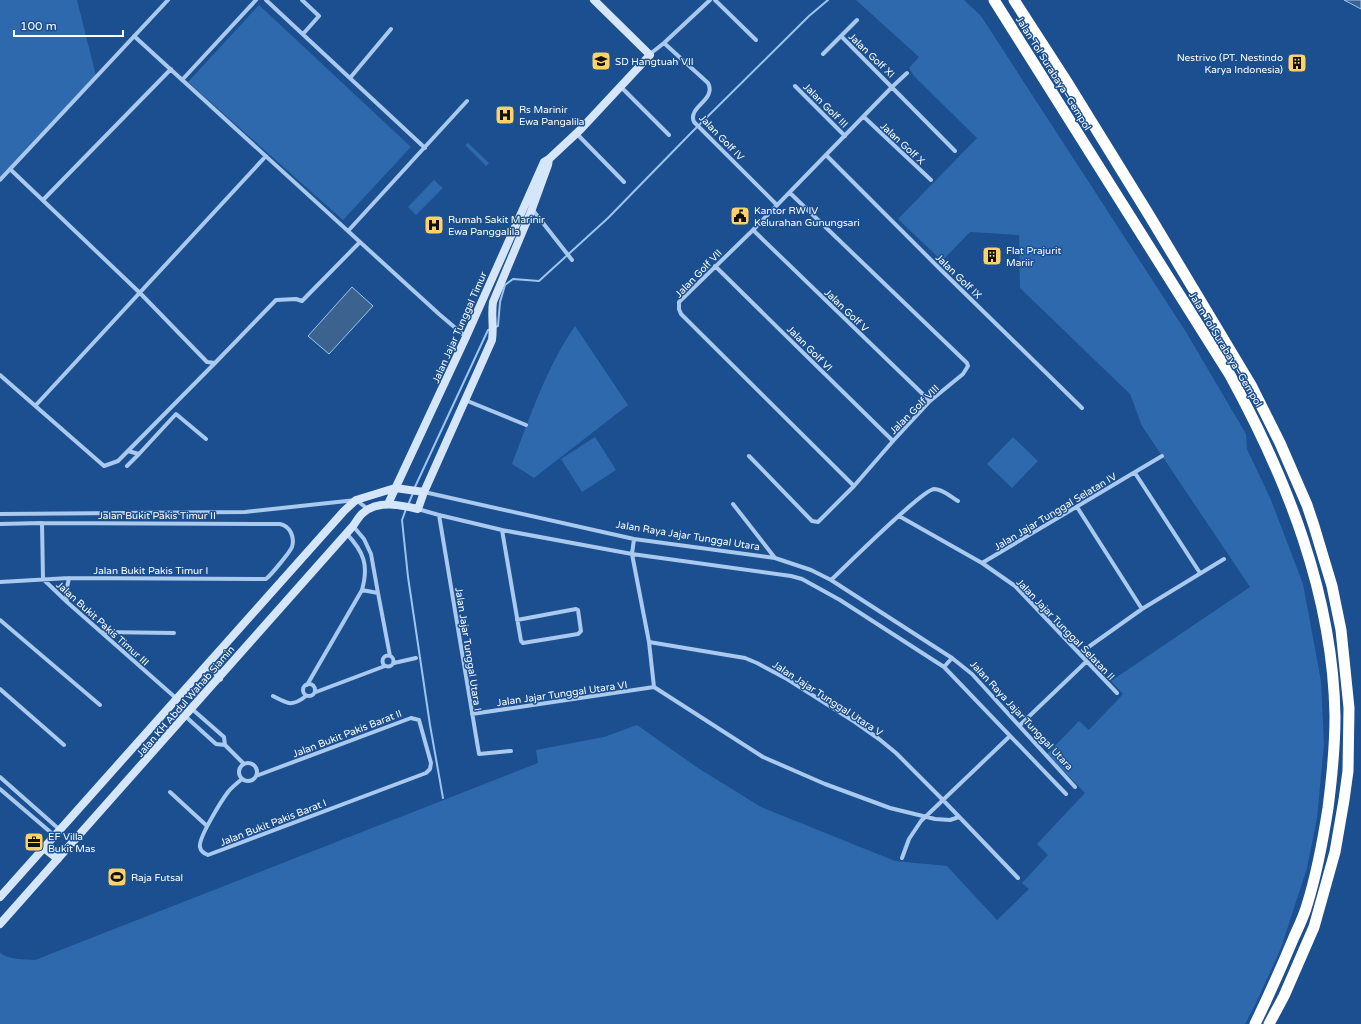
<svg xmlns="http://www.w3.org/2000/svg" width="1361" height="1024" font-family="'Varela Round',sans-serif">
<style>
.green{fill:#2e69ad}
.water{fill:#3c6290;stroke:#9cc4f0}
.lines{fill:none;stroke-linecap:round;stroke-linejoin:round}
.stream{stroke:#9cc4f0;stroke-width:2}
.minor{stroke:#a9c9ee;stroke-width:4}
.secondary{stroke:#d6e6fa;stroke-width:8}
.motorway{stroke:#fff;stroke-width:11}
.labels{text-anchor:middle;stroke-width:3;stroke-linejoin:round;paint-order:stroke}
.street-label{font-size:10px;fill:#fff;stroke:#1b4f8f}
.poi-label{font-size:10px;fill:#fff;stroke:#1b4f8f;text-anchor:start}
</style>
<rect width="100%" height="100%" fill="#1b4f8f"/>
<!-- green -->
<path class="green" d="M0 0H77L96 76 0 180Z
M856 0H964L981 16 1186 332 1246 434 1247 449 1271 500 1303 584 1321 681 1324 744 1317 818 1307 868 1281 948 1256 1003 1245 1024H0V953C9 960 25 959 35 960L538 763 536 750 604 737 637 725 698 768 761 807 895 861 947 866 997 920 1029 889 1022 883 1048 855 1037 844 1085 793 1047 754 1079 721 1089 730 1123 694 1111 681 1250 587 1142 426 1130 394 1020 288 1019 235 970 232 942 261 898 219 977 138 914 76 909 68 919 57Z
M259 5 411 147 343 220 188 82Z
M468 143 489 163 486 166 465 145Z
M434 180 443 188 416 215 408 207Z
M575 326 628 405 534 478 512 464C530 417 546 368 575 326Z
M595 437 616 470 582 492 561 459Z
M1013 437 1038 461 1012 488 987 464Z"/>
<!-- water -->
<path class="water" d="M1344 0H1361V9Z
M352 287 373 306 329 354 308 336Z"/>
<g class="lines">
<!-- stream -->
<path class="stream" d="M495 327 498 326 500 302 505 285 513 279 539 281 608 218 691 133 809 16 828 0
M414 489 488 330 491 329
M408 505 413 493
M406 509 402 520 408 577 430 725 443 798"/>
<!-- minor -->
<path class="minor" d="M266 0 425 148
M302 0 319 16 303 34
M715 0 756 40
M134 36 439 314 466 337
M841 36 857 20
M664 43 708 83C717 100 687 107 694 122L777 205
M650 54 664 43 710 0
M823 54 841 36 955 151
M350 78 391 29
M182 80 256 0
M620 86 669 135
M795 86 845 136
M864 117 931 180
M576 133 624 182
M826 155 941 270 1082 408
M10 169 140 293 207 362 215 363 276 300 296 299 302 301 360 242
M0 180 168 0
M43 200 171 69
M532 209 572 260
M753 230 930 401
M348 231 467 101
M715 266 893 441
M0 375 104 466 118 461 215 363
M465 400 526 425
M36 405 266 156
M128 451 139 454 176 414 206 439
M749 456 812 521 818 522 854 486 893 441 930 401 963 374 968 366 967 363 790 193
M127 466 139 454
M1135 473 1200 573
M854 486 681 314 679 309V302L753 230 892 87 907 73
M424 492 634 539 775 558 811 570 831 580 952 658 972 674 1075 787
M733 504 775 558
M1077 507 1142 609
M418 509 439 515 502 530 632 554 791 576 802 579 840 600 944 667 1066 794
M0 514 245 512 356 500 368 509
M439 515 479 754 511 751
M899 516 982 563 1015 586 1117 693
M42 523 43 579 67 602 177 699
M0 524 42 523 280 524C290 526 295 537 292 547 290 552 271 575 266 579L69 578 0 582
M353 526 364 539 371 554 378 593
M502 530 521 641 523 643 578 634 581 631 578 610 576 609 517 620
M346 533C364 552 369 565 362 590
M634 539 632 554 649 642 654 687
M982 563 1162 456
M831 580C845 567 922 490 934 489 943 489 951 497 958 501
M67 602 66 592 69 578
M0 620 100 705
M101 632 174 633
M649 642 745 658 757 663 787 679 855 722 879 739 896 753 942 799 1018 878
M1080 653 1142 609 1224 559
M382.5 661a5.5 5.5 0 1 1 11 0a5.5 5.5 0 1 1-11 0Z
M394 663 416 658
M944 667 952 658
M303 690a6 6 0 1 1 12 0a6 6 0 1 1-12 0Z
M307 685 362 590 378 593 390 656
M654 687 763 757 825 784 890 808 935 819 950 820 959 817
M0 689 64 745
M316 692 385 666
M273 696C288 704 292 707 306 696
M192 709 224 737 225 745 244 764
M472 714 654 687
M185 716 216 744 225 745
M1020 725 1087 661
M239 772a9 9 0 1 1 18 0a9 9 0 1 1-18 0Z
M0 777 60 830
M242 779C237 783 232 787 228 792 222 800 198 838 200 847 201 852 204 853 208 855L426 773 430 769 431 763 419 720 411 718 256 776
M0 789 55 836
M170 792 207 826
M902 858 909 839 921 821 1010 736"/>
<!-- secondary -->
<path class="secondary" d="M388 504 466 337 544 162 549 159 580 130 650 55 594 0
M206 667C214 667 217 670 219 678
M44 848 58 859
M0 897 344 511 356 500 395 488 424 492
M0 924 353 526C356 522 359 516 363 513 378 500 401 505 418 509L424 492 492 340C494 327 491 315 493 302L532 209 548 165 549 159"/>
<!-- motorway -->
<path class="motorway" d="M994 0 1230 375C1287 479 1333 595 1335 716 1335 747 1332 777 1328 808 1323 840 1317 873 1307 905 1304 916 1299 926 1294 937 1282 966 1269 995 1255 1024
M1014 0 1067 82 1149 215 1251 385 1280 443 1307 505 1314 526 1332 586 1341 630 1349 708 1348 771 1344 800 1335 852 1314 927 1284 996 1269 1024"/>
</g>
<!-- icons -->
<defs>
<g id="school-square" transform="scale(1)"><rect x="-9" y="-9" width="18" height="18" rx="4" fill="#ffd166" stroke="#1b4f8f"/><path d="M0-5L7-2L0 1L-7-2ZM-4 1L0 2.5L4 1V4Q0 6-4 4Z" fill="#111"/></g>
<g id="building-square" transform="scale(1)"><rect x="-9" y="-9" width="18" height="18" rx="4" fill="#ffd166" stroke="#1b4f8f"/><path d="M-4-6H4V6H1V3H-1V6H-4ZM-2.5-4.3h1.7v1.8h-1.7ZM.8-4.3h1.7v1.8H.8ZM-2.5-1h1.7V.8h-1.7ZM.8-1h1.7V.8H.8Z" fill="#111"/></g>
<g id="hospital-square" transform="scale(1)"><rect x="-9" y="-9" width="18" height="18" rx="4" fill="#ffd166" stroke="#1b4f8f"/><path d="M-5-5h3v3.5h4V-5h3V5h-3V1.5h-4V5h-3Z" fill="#111"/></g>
<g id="civic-square" transform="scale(1)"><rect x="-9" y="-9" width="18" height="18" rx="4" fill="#ffd166" stroke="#1b4f8f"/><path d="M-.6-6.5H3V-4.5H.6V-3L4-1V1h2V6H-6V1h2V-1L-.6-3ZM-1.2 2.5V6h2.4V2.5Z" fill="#111"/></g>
<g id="office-square" transform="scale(1)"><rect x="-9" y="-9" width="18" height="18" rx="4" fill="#ffd166" stroke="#1b4f8f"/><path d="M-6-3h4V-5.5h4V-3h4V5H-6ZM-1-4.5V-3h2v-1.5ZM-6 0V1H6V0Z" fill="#111"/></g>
<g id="stadium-square" transform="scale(1)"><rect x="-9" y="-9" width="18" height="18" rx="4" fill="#ffd166" stroke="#1b4f8f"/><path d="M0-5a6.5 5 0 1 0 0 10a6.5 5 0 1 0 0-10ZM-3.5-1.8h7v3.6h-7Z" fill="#111"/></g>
</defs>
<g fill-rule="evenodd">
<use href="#school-square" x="601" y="61"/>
<use href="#building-square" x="1297" y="63"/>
<use href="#hospital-square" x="505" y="115"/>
<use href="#civic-square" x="740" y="216"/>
<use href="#hospital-square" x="434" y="225"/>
<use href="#building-square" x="992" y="256"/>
<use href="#office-square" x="34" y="842"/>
<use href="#stadium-square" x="117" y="877"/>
</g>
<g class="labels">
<!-- street labels -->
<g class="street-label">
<text transform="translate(872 55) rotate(44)" y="4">Jalan Golf XI</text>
<text transform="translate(1054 73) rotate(58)" y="4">Jalan Tol Surabaya–Gempol</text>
<text transform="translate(826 105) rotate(45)" y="4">Jalan Golf III</text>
<text transform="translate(722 137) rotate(46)" y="4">Jalan Golf IV</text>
<text transform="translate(903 143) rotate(43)" y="4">Jalan Golf X</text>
<text transform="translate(698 273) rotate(-46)" y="4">Jalan Golf VII</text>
<text transform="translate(959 276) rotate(44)" y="4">Jalan Golf IX</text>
<text transform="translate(847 310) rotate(44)" y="4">Jalan Golf V</text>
<text transform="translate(459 327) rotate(-66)" y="4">Jalan Jajar Tunggal Timur</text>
<text transform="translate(810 348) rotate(45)" y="4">Jalan Golf VI</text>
<text transform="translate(1226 349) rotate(59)" y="4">Jalan Tol Surabaya–Gempol</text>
<text transform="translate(914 409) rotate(-45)" y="4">Jalan Golf VIII</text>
<text transform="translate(1055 511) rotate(-31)" y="4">Jalan Jajar Tunggal Selatan IV</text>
<text x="157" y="519">Jalan Bukit Pakis Timur II</text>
<text transform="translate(688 535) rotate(9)" y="4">Jalan Raya Jajar Tunggal Utara</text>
<text x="151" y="574">Jalan Bukit Pakis Timur I</text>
<text transform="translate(103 623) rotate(42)" y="4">Jalan Bukit Pakis Timur III</text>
<text transform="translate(1066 629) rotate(46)" y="4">Jalan Jajar Tunggal Selatan II</text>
<text transform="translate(469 649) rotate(81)" y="4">Jalan Jajar Tunggal Utara I</text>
<text transform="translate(562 693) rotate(-8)" y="4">Jalan Jajar Tunggal Utara VI</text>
<text transform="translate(828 698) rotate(33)" y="4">Jalan Jajar Tunggal Utara V</text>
<text transform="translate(185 701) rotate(-49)" y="4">Jalan KH Abdul Wahab Siamin</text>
<text transform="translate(1022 715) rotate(47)" y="4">Jalan Raya Jajar Tunggal Utara</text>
<text transform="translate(347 733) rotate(-21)" y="4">Jalan Bukit Pakis Barat II</text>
<text transform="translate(273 822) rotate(-21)" y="4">Jalan Bukit Pakis Barat I</text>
</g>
<!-- poi labels -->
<g class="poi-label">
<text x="1283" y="61" text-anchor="end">Nestrivo (PT. Nestindo<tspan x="1283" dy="12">Karya Indonesia)</tspan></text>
<text x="615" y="65">SD Hangtuah VII</text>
<text x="519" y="113">Rs Marinir<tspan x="519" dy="12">Ewa Pangalila</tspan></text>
<text x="754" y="214">Kantor RW IV<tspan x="754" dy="12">Kelurahan Gunungsari</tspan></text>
<text x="448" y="223">Rumah Sakit Marinir<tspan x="448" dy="12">Ewa Panggalila</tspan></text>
<text x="1006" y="254">Flat Prajurit<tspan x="1006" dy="12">Mariir</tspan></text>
<text x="48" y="840">EF Villa<tspan x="48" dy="12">Bukit Mas</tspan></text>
<text x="131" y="881">Raja Futsal</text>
</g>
</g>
<!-- scale -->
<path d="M14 30v6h109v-6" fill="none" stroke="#ffffff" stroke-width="2"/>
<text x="20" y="30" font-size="12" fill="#ffffff" stroke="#1b4f8f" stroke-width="3" paint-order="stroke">100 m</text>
</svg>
